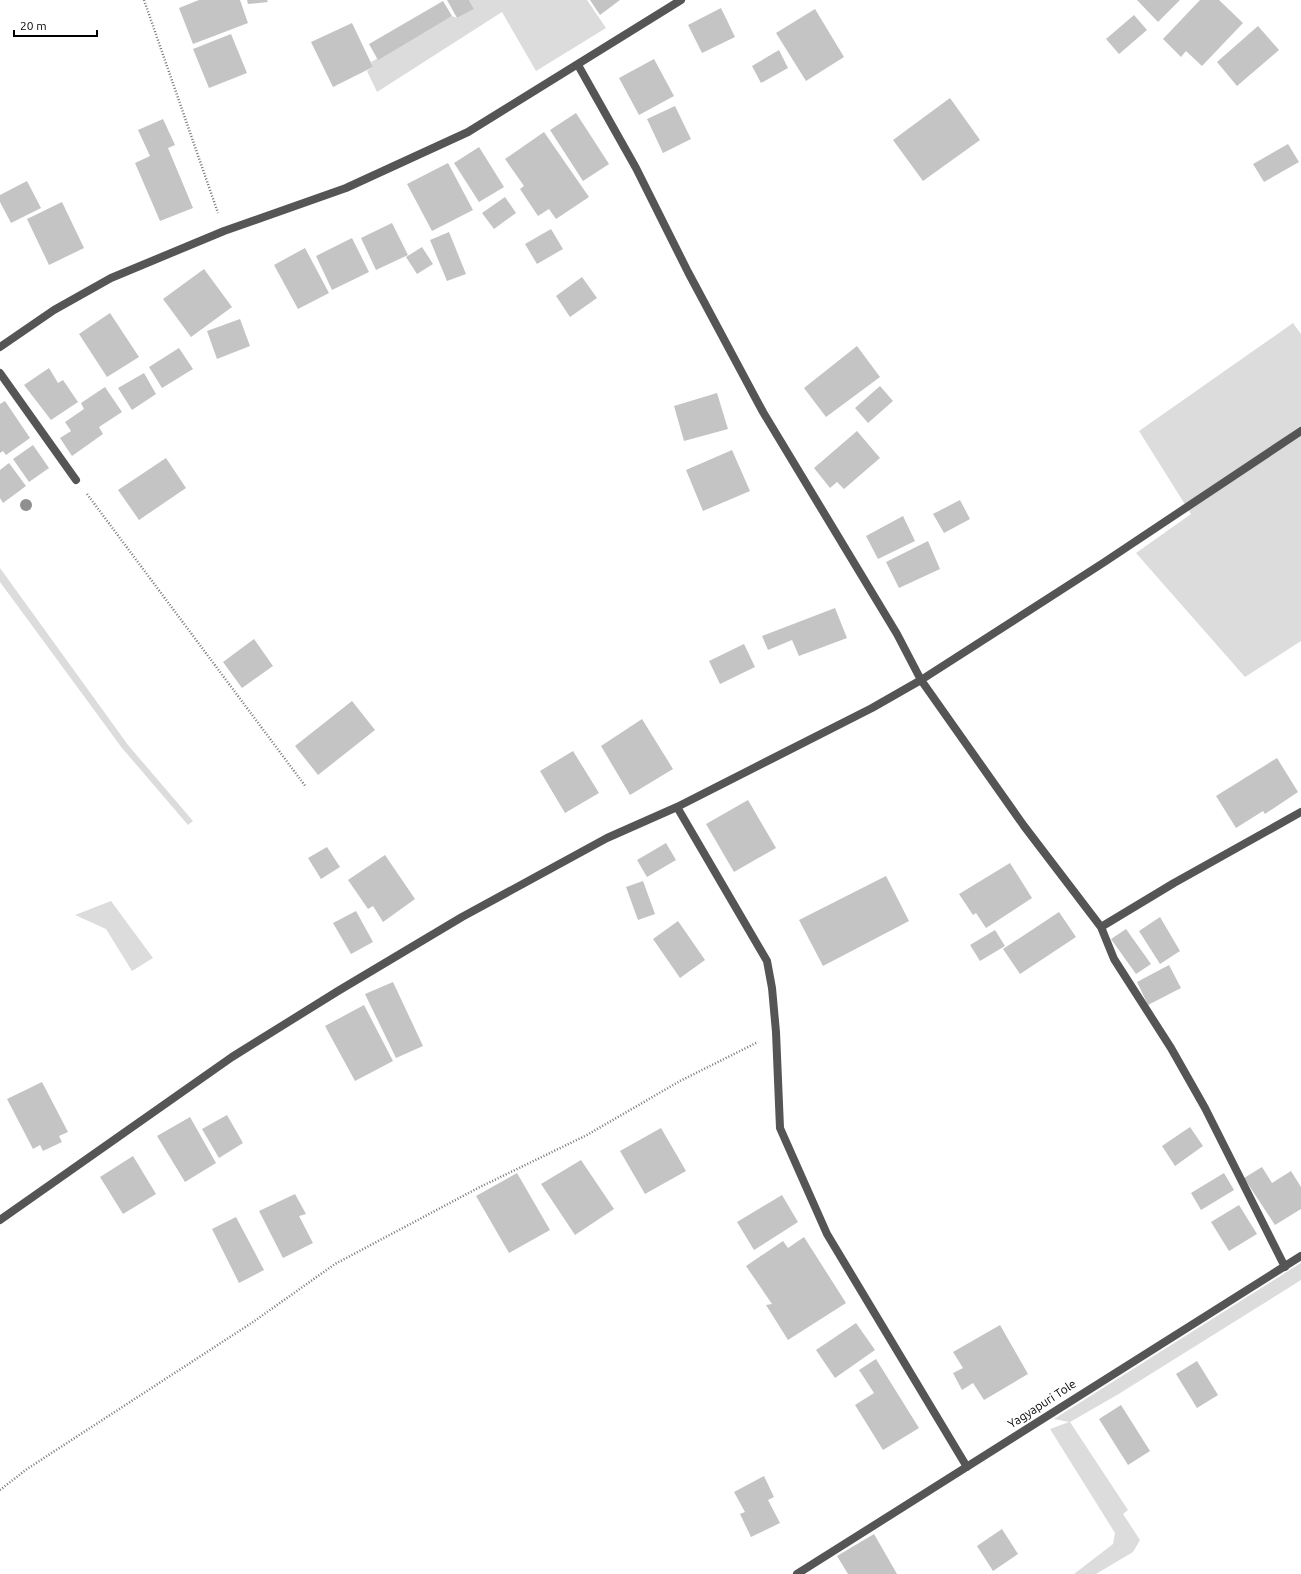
<svg xmlns="http://www.w3.org/2000/svg" width="1301" height="1574" font-family="Ubuntu,sans-serif">
<style>
.green{fill:#dcdcdc}
.building{fill:#c4c4c4}
.lines{fill:none;stroke-linecap:round;stroke-linejoin:round}
.path{stroke:#777;stroke-width:2.5;stroke-dasharray:1 2;stroke-linecap:butt}
.minor{stroke:#555;stroke-width:8}
.tree{fill:#8f8f8f}
.labels{text-anchor:middle;stroke-width:3.5;stroke-linejoin:round;paint-order:stroke}
.street-label{font-size:12px;fill:#000;stroke:#fff}
</style>
<rect width="100%" height="100%" fill="#fff"/>
<!-- green -->
<path class="green" d="M469 0H587L606 28 536 71 502 12 377 92 367 71 373 67 371 62 452 16 457 18 474 9Z
M1293 323 1301 334V641L1245 677 1136 553 1191 514 1139 431Z
M0 568 128 745 193 821 188 825 122 748 0 582Z
M111 901 153 958 132 971 106 929 75 915Z
M1301 1263V1280L1117 1395 1070 1422 1128 1510 1123 1514 1140 1540 1133 1552 1096 1574H1074L1113 1544 1115 1533 1050 1429 1069 1422 1054 1419Z"/>
<!-- building -->
<path class="building" d="M199 0H240L248 23 193 44 179 8Z
M247 0H267L268 2 248 4Z
M447 0H469L474 9 457 18Z
M590 0H620L600 15Z
M1137 0H1180L1158 22Z
M1200 0H1219L1243 23 1202 66 1186 51 1181 57 1163 39Z
M443 1 452 16 378 60 369 44Z
M721 8 735 37 702 53 688 25Z
M815 9 844 57 806 81 776 33Z
M1134 15 1147 30 1119 54 1106 39Z
M352 23 373 67 333 87 311 42Z
M1258 26 1279 50 1237 86 1217 62Z
M231 34 247 73 209 88 193 49Z
M779 50 788 68 761 83 752 66Z
M654 59 674 96 639 115 619 78Z
M950 98 980 140 923 181 893 140Z
M675 106 691 139 663 153 647 119Z
M576 113 609 164 583 181 550 130Z
M163 119 175 145 168 148 193 208 160 221 135 163 150 156 138 130Z
M544 132 589 197 556 219 549 209 538 216 520 189 524 186 505 159Z
M1288 144 1299 162 1264 182 1253 164Z
M479 147 504 187 479 202 454 163Z
M448 163 473 210 432 231 407 184Z
M27 181 41 208 11 223 0 202V195Z
M505 197 516 213 494 229 482 213Z
M62 202 84 248 49 265 27 219Z
M392 223 408 255 376 270 361 238Z
M551 229 563 249 537 264 525 244Z
M449 232 466 274 447 281 430 240Z
M352 238 369 272 332 290 316 256Z
M422 247 433 264 417 274 406 257Z
M305 248 329 293 298 309 274 265Z
M204 269 232 307 191 337 163 299Z
M582 277 597 298 570 317 556 296Z
M110 313 139 357 107 377 79 334Z
M240 319 250 346 217 359 207 331Z
M857 346 880 377 826 417 804 388Z
M179 348 193 369 162 388 149 367Z
M49 368 58 383 63 380 78 402 51 420 24 385Z
M144 373 156 394 132 410 118 388Z
M880 386 893 401 868 423 855 408Z
M105 387 122 412 99 427 103 434 72 456 60 438 71 431 65 422 84 409 81 403Z
M717 393 728 429 684 441 674 406Z
M5 401 30 438 6 455 3 451 0 453V404Z
M857 431 880 458 844 489 837 482 830 488 814 468Z
M33 445 49 468 29 482 13 459Z
M732 450 750 491 703 511 686 470Z
M166 458 186 488 139 520 118 490Z
M9 463 26 486 3 503 0 498V470Z
M960 500 970 519 944 533 933 514Z
M903 516 915 541 878 559 866 536Z
M928 541 940 569 899 588 886 562Z
M835 608 847 638 799 656 792 640 768 650 762 636Z
M254 639 273 666 242 688 223 662Z
M744 644 755 667 720 684 709 661Z
M352 701 375 730 318 775 295 746Z
M642 719 673 769 630 795 601 746Z
M573 751 599 793 565 813 540 771Z
M1277 758 1298 792 1265 814 1263 811 1236 828 1216 796Z
M748 800 776 848 734 872 706 824Z
M666 843 676 860 647 877 637 860Z
M327 847 340 867 321 879 308 858Z
M385 855 415 899 383 922 373 906 368 909 348 880Z
M1010 863 1032 898 986 928 976 913 973 915 959 894Z
M886 876 909 921 823 966 799 920Z
M643 881 655 914 638 920 626 887Z
M356 911 373 942 351 954 333 923Z
M1059 912 1076 937 1020 974 1003 949Z
M1160 917 1180 951 1160 964 1139 931Z
M678 921 705 960 680 978 653 939Z
M1126 929 1151 964 1136 974 1111 939Z
M995 930 1005 946 980 961 970 945Z
M1169 965 1181 988 1148 1005 1137 982Z
M393 982 423 1046 396 1058 365 994Z
M364 1005 393 1061 355 1081 325 1026Z
M42 1082 68 1132 59 1136 62 1142 43 1151 40 1145 33 1149 7 1099Z
M227 1115 243 1143 219 1158 202 1129Z
M190 1117 216 1163 185 1182 157 1136Z
M1190 1127 1203 1146 1175 1166 1162 1146Z
M661 1128 686 1171 645 1194 620 1151Z
M133 1156 156 1194 123 1214 100 1177Z
M581 1160 614 1209 575 1235 541 1184Z
M1262 1167 1272 1183 1291 1171 1301 1187V1209L1275 1225 1244 1178Z
M517 1173 550 1230 509 1253 476 1196Z
M1224 1173 1234 1190 1201 1210 1191 1193Z
M295 1194 306 1214 299 1216 313 1243 283 1258 259 1211Z
M782 1195 798 1222 754 1250 737 1222Z
M1239 1205 1257 1234 1229 1251 1211 1222Z
M236 1217 264 1270 239 1283 212 1229Z
M804 1237 846 1303 788 1340 766 1305 772 1304 746 1266 783 1241 788 1248Z
M856 1323 875 1350 835 1378 816 1350Z
M1000 1325 1028 1374 984 1400 973 1383 962 1390 953 1373 963 1368 953 1352Z
M876 1359 919 1428 883 1450 855 1405 874 1393 859 1370Z
M1197 1361 1218 1395 1197 1408 1176 1374Z
M1121 1405 1150 1451 1128 1465 1099 1419Z
M764 1476 774 1497 768 1500 780 1523 751 1537 740 1514 745 1512 734 1492Z
M1002 1529 1018 1554 993 1571 977 1546Z
M874 1534 897 1574H848L837 1556Z"/>
<g class="lines">
<!-- path -->
<path class="path" d="M144 0 218 213
M87 494 306 787
M0 1490 27 1469 253 1322 335 1264 478 1188 587 1135 680 1081 758 1042"/>
<!-- minor -->
<path class="minor" d="M578 65 636 168 688 272 763 412 897 634 921 680 1024 826 1101 927 1114 959 1171 1048 1205 1108 1285 1267
M0 347 54 310 111 278 224 231 346 188 468 132 681 0
M0 373 76 480
M677 807 767 961 772 988 776 1032 780 1128 827 1234 967 1467
M1101 927 1174 883 1301 812
M0 1220 232 1057 338 991 462 917 607 838 677 807 872 708 921 680 1103 563 1301 431
M797 1574 1301 1256"/>
</g>
<!-- trees -->
<circle class="tree" cx="26" cy="505" r="6"/>
<g class="labels">
<!-- street labels -->
<g class="street-label">
<text transform="translate(1042 1404) rotate(-33)" y="4">Yagyapuri Tole</text>
</g>
</g>
<!-- scale -->
<path d="M14 30v6h83v-6" fill="none" stroke="#000000" stroke-width="2"/>
<text x="20" y="30" font-size="12" fill="#000000" stroke="#ffffff" stroke-width="3" paint-order="stroke">20 m</text>
</svg>
